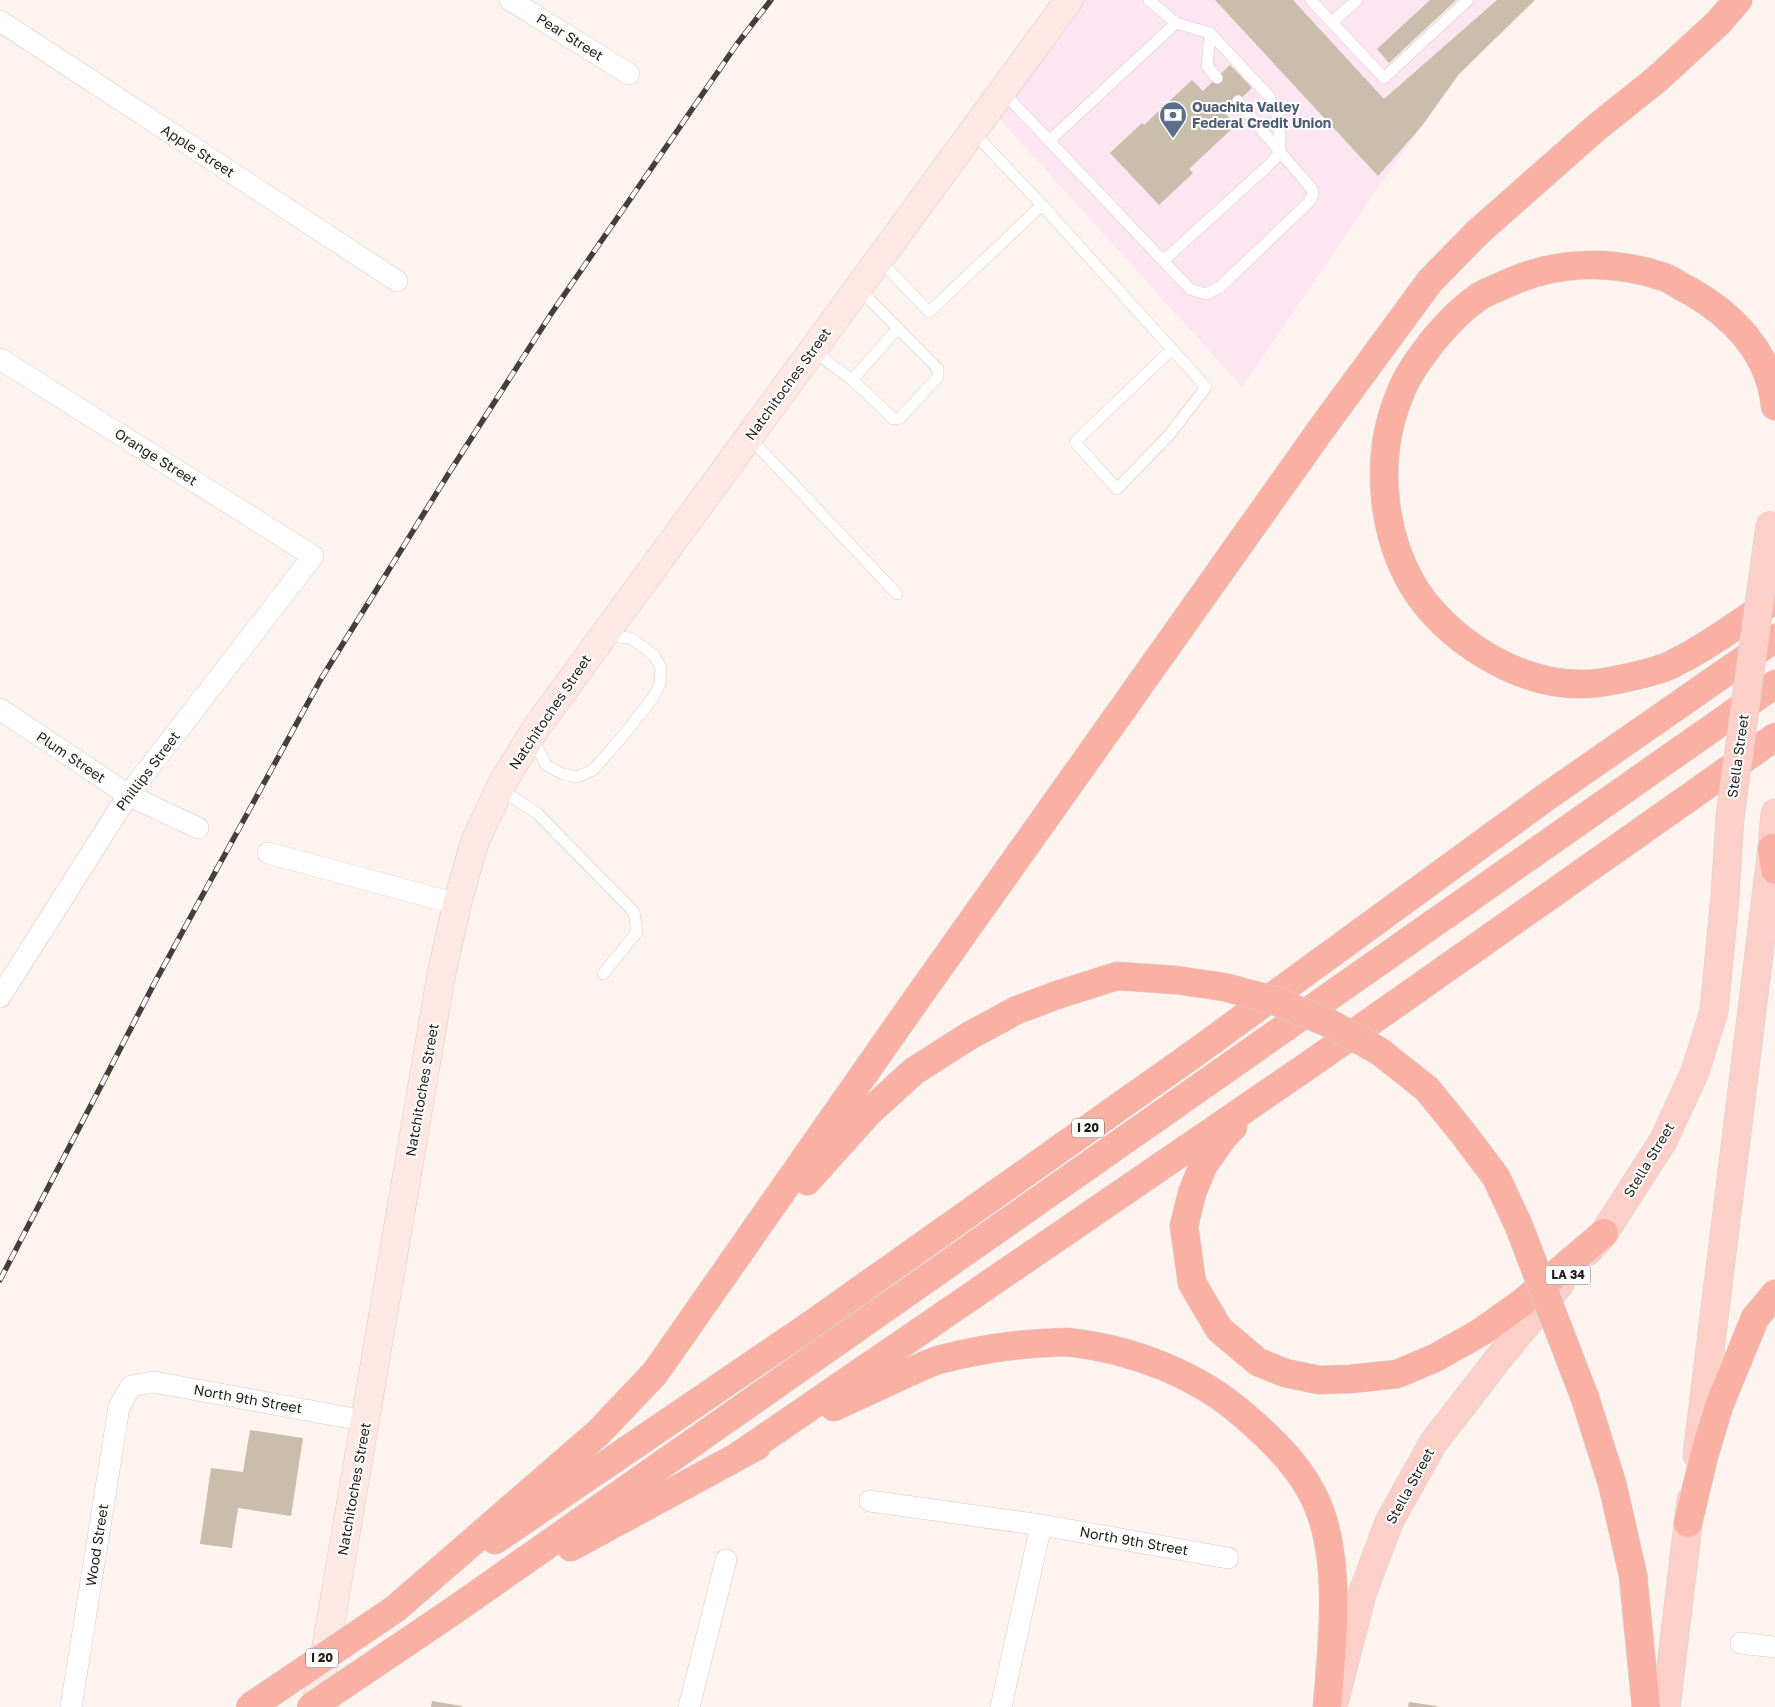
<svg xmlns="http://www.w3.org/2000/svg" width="1775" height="1707" font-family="'Golos Text',sans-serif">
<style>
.commercial{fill:#fde5f1}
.building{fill:#c9bdac}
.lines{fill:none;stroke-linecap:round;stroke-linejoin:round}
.lane-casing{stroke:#dec8bf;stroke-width:12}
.street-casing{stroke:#dec8bf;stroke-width:22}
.secondary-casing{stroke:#dec8bf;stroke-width:29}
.primary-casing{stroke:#d3d2d1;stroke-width:29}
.highway-casing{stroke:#d3d2d1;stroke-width:29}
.lane{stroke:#fff;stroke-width:11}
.street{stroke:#fff;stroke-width:21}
.secondary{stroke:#fee8e4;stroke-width:28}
.primary{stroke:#fcd0c8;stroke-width:28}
.highway{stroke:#fab1a4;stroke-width:28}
.rail-casing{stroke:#453e3a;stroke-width:5.5}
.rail{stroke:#fff;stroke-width:4;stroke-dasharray:11;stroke-linecap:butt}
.primary-bridge-casing{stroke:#d3d2d1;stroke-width:29;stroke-linecap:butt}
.highway-bridge-casing{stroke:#d3d2d1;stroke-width:29;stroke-linecap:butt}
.primary-bridge{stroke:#fcd0c8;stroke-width:28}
.highway-bridge{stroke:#fab1a4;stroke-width:28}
.labels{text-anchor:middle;stroke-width:4;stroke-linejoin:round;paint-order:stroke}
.shield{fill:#fff;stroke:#66615e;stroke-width:1}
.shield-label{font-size:12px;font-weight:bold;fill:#241d19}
.street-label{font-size:14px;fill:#241d19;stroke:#fff}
.service-label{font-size:14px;font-weight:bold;fill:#4e5e75;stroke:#fff;text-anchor:start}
</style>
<rect width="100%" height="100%" fill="#fdf4f0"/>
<!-- commercial -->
<path class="commercial" d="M1080 0H1535L1459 74 1377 189 1242 387 995 114Z"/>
<!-- building -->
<path class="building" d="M1215 0H1293L1384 99 1497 0H1535L1459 74 1421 127 1378 176Z
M1430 0H1456L1389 63 1377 49Z
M1230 65 1252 88 1225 113 1236 125 1189 169 1193 173 1159 205 1110 153 1142 123 1144 125 1192 80 1203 91Z
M250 1430 303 1438 291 1516 238 1508 232 1548 200 1544 211 1468 243 1472Z
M432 1701 462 1706V1707H431Z
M1409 1702 1437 1706V1707H1408Z"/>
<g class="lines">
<!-- lane casing -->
<g class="lane-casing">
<path id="lane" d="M1149 0 1176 23 1210 33 1269 96 1279 121 1280 152 1272 162 1163 261
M1311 0 1384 78 1468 0
M1332 22 1357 0
M1210 33 1207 66 1217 78
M1002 91 1190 289 1206 294 1220 287 1309 202 1313 195 1312 189 1280 152 1238 101
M973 132 1042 205
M1049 141 1176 23
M879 259 929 312 1042 205 1206 387 1170 434 1117 489 1075 442 1172 349
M815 347C824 363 840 369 853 381 867 393 880 406 893 419L900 418 938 377V369L870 300 856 291
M852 380 898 328
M749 437 897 594
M537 737V747L546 765 563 774 577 777 593 770 622 737 652 699 660 684 661 668 654 655 631 638 605 636
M498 797 509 795 537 813 634 912 637 932 603 974"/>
</g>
<!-- street casing -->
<g class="street-casing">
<path id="street" d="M510 0 629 74
M0 21 397 281
M0 359 313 556 128 795 0 997
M0 709 128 795 198 828
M268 853 457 904
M870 1501 1041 1525 1228 1558
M1741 1643 1775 1647
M71 1707 119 1407 131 1386 154 1382 366 1421
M689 1707 726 1560
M1001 1707 1041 1525"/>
</g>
<!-- secondary casing -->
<g class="secondary-casing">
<path id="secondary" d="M316 1707 441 976 457 904 475 841 503 782 536 728 1069 0"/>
</g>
<!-- primary casing -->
<g class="primary-casing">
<path id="primary" d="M1588 1251 1604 1233 1663 1141 1695 1072 1714 1011 1725 897 1730 817
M1697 1455 1772 848 1775 813
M1335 1699 1362 1594 1389 1522 1433 1443 1502 1354 1560 1284
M1666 1707 1691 1500"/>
</g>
<!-- highway casing -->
<g class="highway-casing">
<path id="highway" d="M1775 406C1770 353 1733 315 1688 290 1680 286 1672 280 1664 277 1612 259 1555 261 1506 284 1498 288 1488 291 1480 296 1462 308 1446 325 1432 342 1420 358 1407 375 1400 394 1375 453 1380 528 1412 584 1444 639 1519 686 1584 684 1603 684 1647 674 1666 667 1672 665 1679 660 1686 657 1717 640 1746 619 1775 599
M1772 848 1775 870
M1233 1127 1224 1136 1203 1166 1192 1193 1184 1226 1192 1283 1219 1329 1258 1362 1285 1373 1319 1380 1351 1379 1397 1374 1435 1358 1481 1332 1523 1302 1604 1233
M807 1181 868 1113 914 1071 969 1036 1017 1010 1057 995
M1585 1398 1612 1483 1633 1575 1646 1707
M834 1407C857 1396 880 1386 903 1375 915 1370 926 1364 938 1360 972 1351 1008 1345 1044 1343 1051 1343 1059 1342 1067 1342 1132 1349 1198 1374 1247 1418 1275 1442 1304 1471 1318 1506 1342 1564 1332 1646 1327 1707
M741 1454 1309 1065 1775 737
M1688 1523 1704 1456 1719 1406 1755 1318 1775 1294
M495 1540 805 1329 1195 1053 1549 795 1775 638
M571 1547 757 1446
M395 1609 598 1433 655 1373 911 1007 1322 428 1430 281 1478 232 1597 127 1657 79 1718 23 1738 0
M453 1611 1775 684"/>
</g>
<!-- lane -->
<use href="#lane" class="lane"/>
<!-- street -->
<use href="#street" class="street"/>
<!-- secondary -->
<use href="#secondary" class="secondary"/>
<!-- primary -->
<use href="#primary" class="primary"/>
<!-- highway -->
<use href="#highway" class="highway"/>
<!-- rail casing -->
<g class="rail-casing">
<path id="rail" d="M0 1280 155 982 321 679 449 473 551 314 737 44 771 0"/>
</g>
<!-- rail -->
<use href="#rail" class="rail"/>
<!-- primary-bridge casing -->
<g class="primary-bridge-casing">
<path id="primary-bridge" d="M1730 817 1770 525"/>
</g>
<!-- highway-bridge casing -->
<g class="highway-bridge-casing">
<path id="highway-bridge" d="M1057 995 1117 976 1176 980 1224 987 1273 1000 1331 1024 1379 1051 1427 1089 1462 1132 1496 1177 1518 1224 1585 1398
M250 1707 395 1609
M311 1707 453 1611"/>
</g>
<!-- primary-bridge -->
<use href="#primary-bridge" class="primary-bridge"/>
<!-- highway-bridge -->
<use href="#highway-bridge" class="highway-bridge"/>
</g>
<!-- icons -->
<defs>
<g id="bank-pin" transform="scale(1.4375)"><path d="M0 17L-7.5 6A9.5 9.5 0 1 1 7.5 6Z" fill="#5c6f8a" stroke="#fff"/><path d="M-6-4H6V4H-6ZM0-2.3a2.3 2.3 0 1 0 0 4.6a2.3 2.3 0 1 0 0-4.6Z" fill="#fff"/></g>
</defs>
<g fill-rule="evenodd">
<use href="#bank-pin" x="1173" y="115"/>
</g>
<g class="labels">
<!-- shield labels -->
<g class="shield">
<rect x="1072" y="1118.5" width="32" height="19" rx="4"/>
<rect x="1545.5" y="1265.5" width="45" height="19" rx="4"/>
<rect x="306" y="1648.5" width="32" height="19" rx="4"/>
</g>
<g class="shield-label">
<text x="1088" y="1132">I 20</text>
<text x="1568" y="1279">LA 34</text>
<text x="322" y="1662">I 20</text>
</g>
<!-- street labels -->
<g class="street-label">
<text transform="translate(570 37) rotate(32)" y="5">Pear Street</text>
<text transform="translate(198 151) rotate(33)" y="5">Apple Street</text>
<text transform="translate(788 384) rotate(-54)" y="5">Natchitoches Street</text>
<text transform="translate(156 457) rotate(32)" y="5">Orange Street</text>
<text transform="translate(550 712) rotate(-56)" y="5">Natchitoches Street</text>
<text transform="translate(1738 756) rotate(-82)" y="5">Stella Street</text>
<text transform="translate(71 757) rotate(34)" y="5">Plum Street</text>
<text transform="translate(148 771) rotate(-53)" y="5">Phillips Street</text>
<text transform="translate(422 1090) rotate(-80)" y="5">Natchitoches Street</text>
<text transform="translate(1649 1160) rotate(-59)" y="5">Stella Street</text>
<text transform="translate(248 1399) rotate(10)" y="5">North 9th Street</text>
<text transform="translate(1410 1486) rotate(-61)" y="5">Stella Street</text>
<text transform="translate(354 1489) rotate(-80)" y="5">Natchitoches Street</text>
<text transform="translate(1134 1541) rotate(10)" y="5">North 9th Street</text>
<text transform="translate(97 1545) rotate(-81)" y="5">Wood Street</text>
</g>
<!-- service labels -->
<g class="service-label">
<text x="1192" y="112">Ouachita Valley<tspan x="1192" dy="16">Federal Credit Union</tspan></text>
</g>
</g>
</svg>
